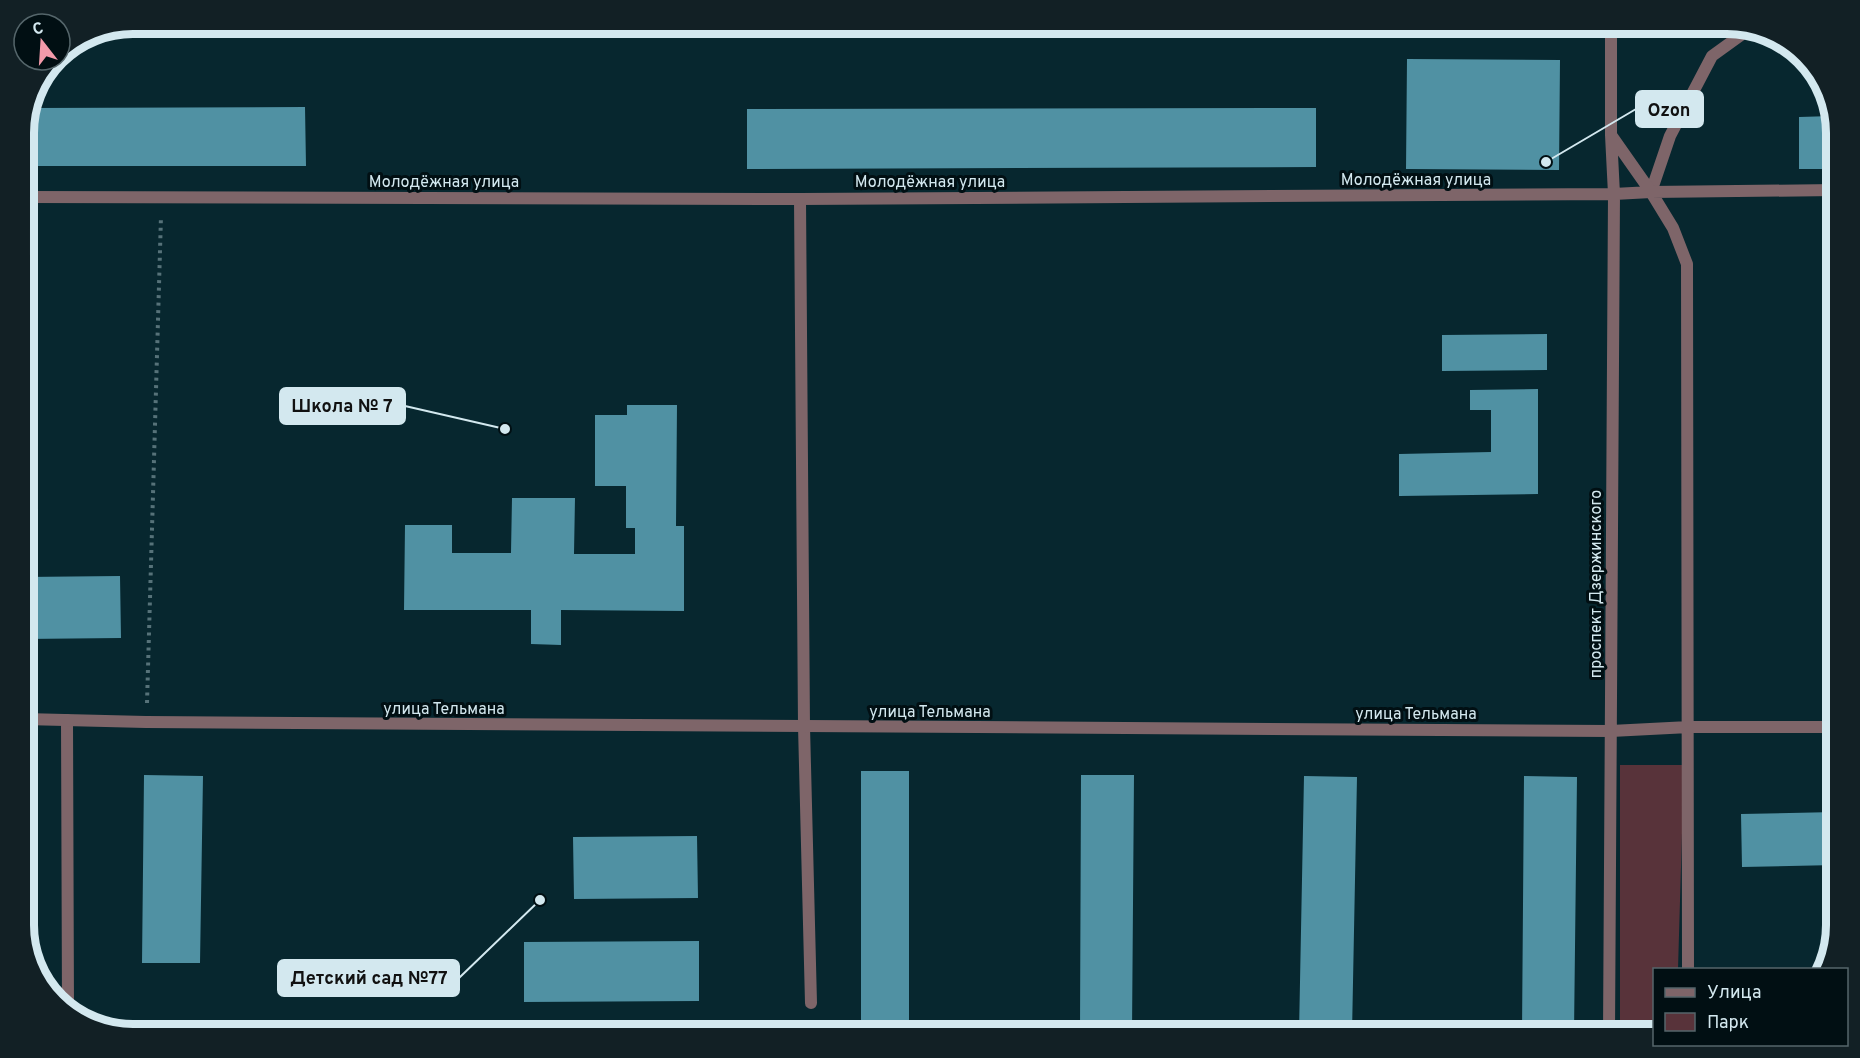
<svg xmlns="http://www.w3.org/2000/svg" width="1860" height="1058" font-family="Overpass,sans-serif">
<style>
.green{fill:#58333a}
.building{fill:#5091a3}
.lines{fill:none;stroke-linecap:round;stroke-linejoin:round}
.path{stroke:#567279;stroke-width:4;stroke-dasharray:3 4.5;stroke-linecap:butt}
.service{stroke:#7e6569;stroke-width:12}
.minor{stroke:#7e6569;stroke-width:12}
.labels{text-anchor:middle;stroke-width:6;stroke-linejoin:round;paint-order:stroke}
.street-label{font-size:16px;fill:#d3e8ef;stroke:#010f13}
.rim{fill:none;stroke:#d3e8ef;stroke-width:8}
.leader{fill:none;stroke:#d3e8ef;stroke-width:2}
.callout-dot{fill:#d3e8ef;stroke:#010f13;stroke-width:2}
.callout{fill:#d3e8ef;stroke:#d3e8ef;stroke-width:2}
.callout-label{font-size:18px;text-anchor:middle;font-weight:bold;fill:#111}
</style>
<rect width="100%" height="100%" fill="#07272f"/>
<!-- green -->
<path class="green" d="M1620 765H1684L1678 969 1654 970V1034H1620Z"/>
<!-- building -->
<path class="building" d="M1407 59 1560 60 1559 170 1406 169Z
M305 107 306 166H24V127L33 108Z
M1316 108V167L747 169V109Z
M1832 116 1836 127V169H1799V117Z
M1547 334V370L1442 371V335Z
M1538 389V494L1399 496V454L1491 452V410H1470V390Z
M627 405H677L676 526H684V611L561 610V645L531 644V610H404L405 525H452V553H511L512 498H575L574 554H635V528H626V486H595V415H627Z
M120 576 121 638 24 639V577Z
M861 771H909V1034H861Z
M144 775 203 776 200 963H142Z
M1081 775H1134L1132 1034H1080Z
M1304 776 1357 777 1352 1034H1299Z
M1524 776 1577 777 1574 1034H1522Z
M1836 812V865L1742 867 1741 814Z
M697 836 698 898 574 899 573 837Z
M699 941V1001L524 1002V942Z"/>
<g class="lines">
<!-- path -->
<path class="path" d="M147 703 161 216"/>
<!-- service -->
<path class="service" d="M1651 192 1670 136 1712 56 1748 30
M800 199 804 726 811 1003
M67 720 68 1008"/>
<!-- minor -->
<path class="minor" d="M1611 135 1651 192 1673 228 1687 264 1688 970
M24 197 800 199 1614 194 1651 192 1836 190
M24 719 146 722 1611 731 1689 727H1836
M1609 1034 1614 194 1611 135V24"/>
</g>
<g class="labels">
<!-- street labels -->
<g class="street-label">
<text x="1416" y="185">Молодёжная улица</text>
<text x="444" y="187">Молодёжная улица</text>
<text x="930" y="187">Молодёжная улица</text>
<text transform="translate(1595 584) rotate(-90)" y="6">проспект Дзержинского</text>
<text x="444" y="714">улица Тельмана</text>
<text x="930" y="717">улица Тельмана</text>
<text x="1416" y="719">улица Тельмана</text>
</g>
</g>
<!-- crop -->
<path d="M0 0H1860V1058H0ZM133 34H1727A99 99 0 0 1 1826 133V925A99 99 0 0 1 1727 1024H133A99 99 0 0 1 34 925V133A99 99 0 0 1 133 34Z" fill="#122025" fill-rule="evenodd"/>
<path class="rim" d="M133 34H1727A99 99 0 0 1 1826 133V925A99 99 0 0 1 1727 1024H133A99 99 0 0 1 34 925V133A99 99 0 0 1 133 34Z"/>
<!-- callouts -->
<path class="leader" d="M1546 162L1636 109M505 429L405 406M540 900L459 978"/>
<g class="callout-dot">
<circle cx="1546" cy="162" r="6"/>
<circle cx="505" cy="429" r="6"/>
<circle cx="540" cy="900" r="6"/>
</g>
<g class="callout">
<rect x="1636" y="91" width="67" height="36" rx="6"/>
<rect x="280" y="388" width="125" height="36" rx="6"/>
<rect x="278" y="960" width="181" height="36" rx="6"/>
</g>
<g class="callout-label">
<text x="1669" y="116">Ozon</text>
<text x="342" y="412">Школа № 7</text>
<text x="369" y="984">Детский сад №77</text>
</g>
<!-- legend -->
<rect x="1653" y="968" width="195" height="78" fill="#010f13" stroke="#55666b" stroke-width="1.5"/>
<rect x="1665" y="988" width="30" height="9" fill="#7e6569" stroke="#55666b" stroke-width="1.5"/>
<text x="1707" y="998" font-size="18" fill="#d3e8ef">Улица</text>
<rect x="1665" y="1013" width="30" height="18" fill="#58333a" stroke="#55666b" stroke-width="1.5"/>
<text x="1707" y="1028" font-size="18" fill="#d3e8ef">Парк</text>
<!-- north arrow -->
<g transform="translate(42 42) rotate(343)"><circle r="28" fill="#010f13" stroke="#55666b" stroke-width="1.5"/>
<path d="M0-4.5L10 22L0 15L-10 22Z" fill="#f39aaa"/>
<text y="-9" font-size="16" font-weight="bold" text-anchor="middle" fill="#d3e8ef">С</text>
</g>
</svg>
